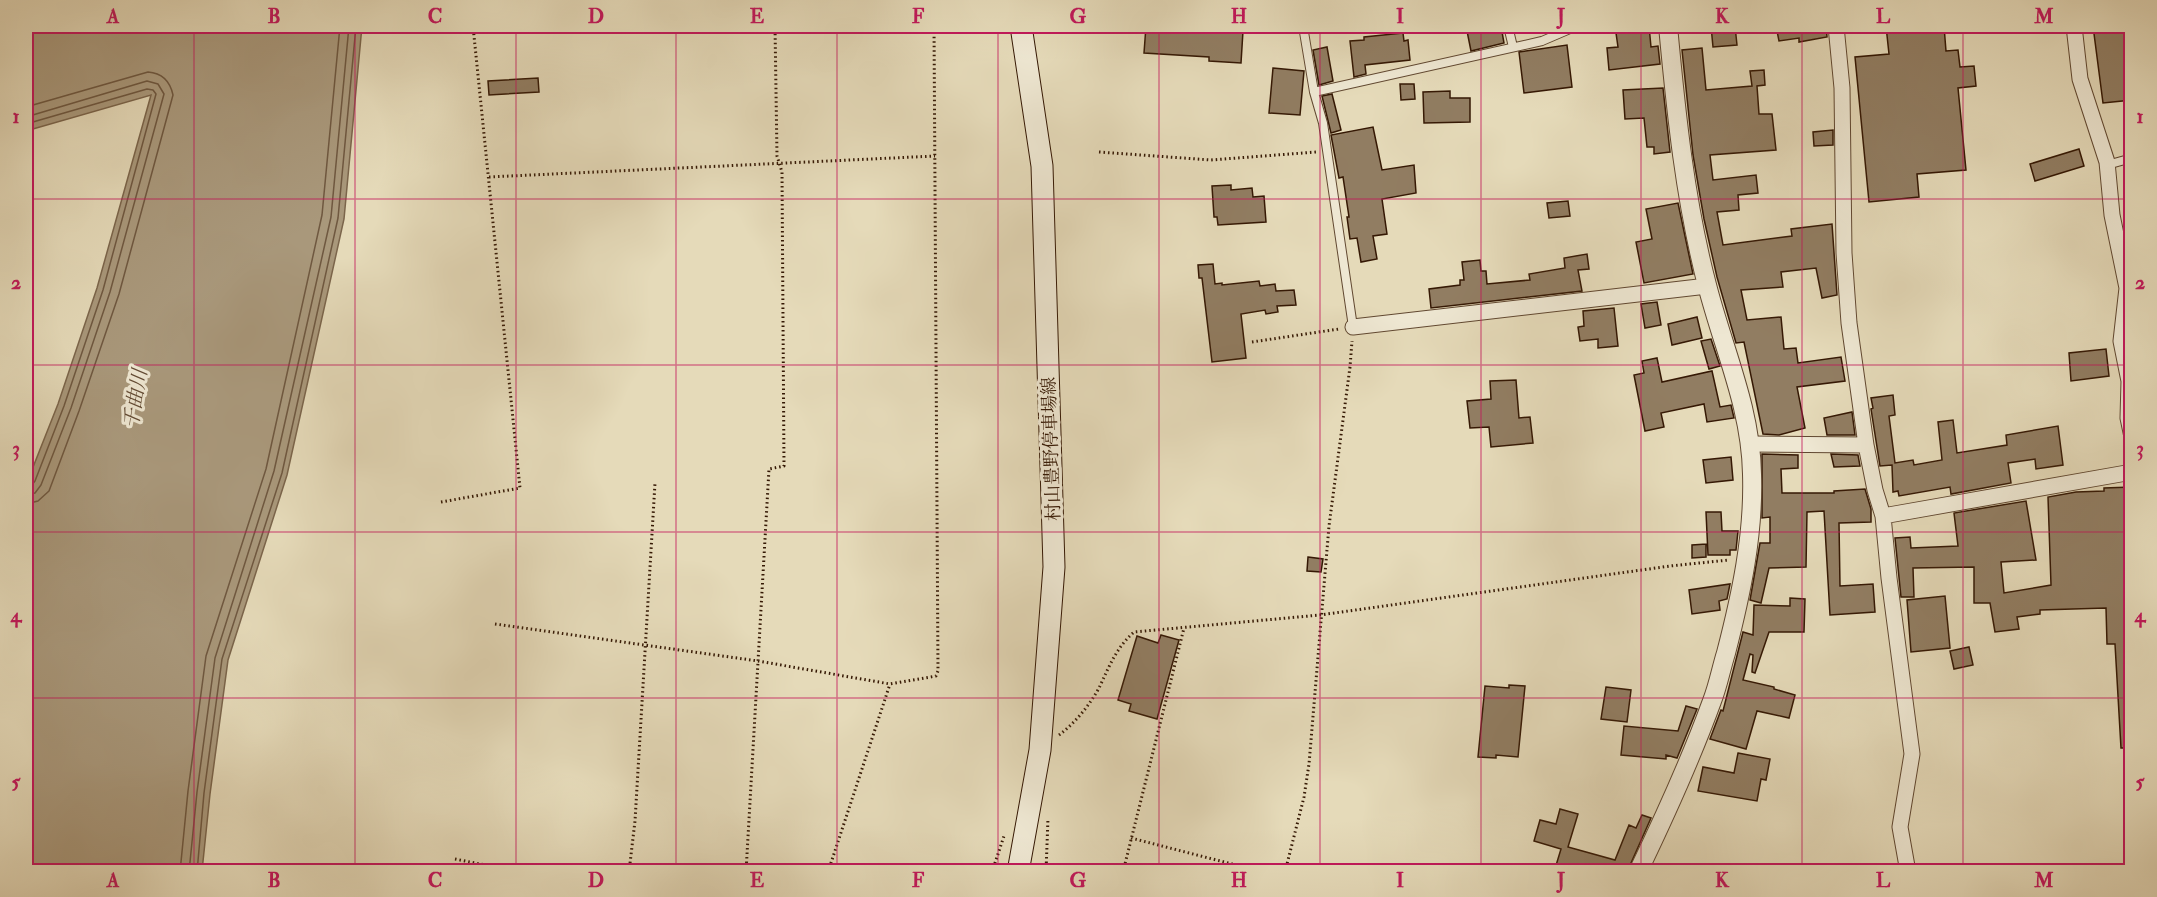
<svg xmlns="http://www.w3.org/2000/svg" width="2157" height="897" font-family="'IM FELL Double Pica','Noto Serif JP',serif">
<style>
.water{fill:#a9987b;stroke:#7b654b;stroke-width:1.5}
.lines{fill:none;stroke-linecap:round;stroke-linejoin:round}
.shore{stroke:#6f5840;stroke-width:1.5}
.building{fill:#917d62;stroke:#351804;stroke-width:1.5}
.service-casing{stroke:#614831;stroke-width:10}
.minor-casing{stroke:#614831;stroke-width:17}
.tertiary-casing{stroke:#614831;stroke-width:20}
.secondary-casing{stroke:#351804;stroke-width:23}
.path{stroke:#351804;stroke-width:3;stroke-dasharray:1.5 3;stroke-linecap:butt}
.service{stroke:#eee7d2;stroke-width:8}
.minor{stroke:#eee7d2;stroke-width:15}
.tertiary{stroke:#eee7d2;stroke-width:18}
.secondary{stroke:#eee7d2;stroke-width:21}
.grid{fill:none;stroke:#c2185b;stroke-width:1.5;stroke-opacity:0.55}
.labels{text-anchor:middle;stroke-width:6;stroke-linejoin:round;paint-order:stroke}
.street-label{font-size:18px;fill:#351804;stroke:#eee7d2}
.water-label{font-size:20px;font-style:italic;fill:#634b34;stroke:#eee7d2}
.neatline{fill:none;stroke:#c2185b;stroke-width:2}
.grid-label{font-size:20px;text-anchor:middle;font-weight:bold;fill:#c2185b}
</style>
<rect width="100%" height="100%" fill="#e5dab9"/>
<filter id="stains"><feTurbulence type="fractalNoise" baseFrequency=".00333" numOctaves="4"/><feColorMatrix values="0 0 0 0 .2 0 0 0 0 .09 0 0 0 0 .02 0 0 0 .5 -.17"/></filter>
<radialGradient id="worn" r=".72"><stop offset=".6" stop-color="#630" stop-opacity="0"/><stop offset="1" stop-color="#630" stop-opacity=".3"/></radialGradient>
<!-- water -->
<path class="water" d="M26 26H362L344 219 287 475 228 660 210 794 202 871H26V485L58 404 97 288 151 95 26 131Z"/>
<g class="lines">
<!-- shore -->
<path class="shore" d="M26 107 148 72C162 73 170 81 173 95L119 294 79 411 49 491 38 501 26 504
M26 117 147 81 158 84 164 94 110 292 71 408 41 485 35 493 26 495
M26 124 147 89 153 90 156 94 103 290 64 406 35 481 31 486 26 487
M180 872 188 791 206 656 266 469 322 215 340 26
M189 872 197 792 215 658 274 471 331 217 349 26
M197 872 204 793 222 659 282 473 338 218 356 26"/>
</g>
<!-- building -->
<path class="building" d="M1146 26H1195L1243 31 1241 63 1209 61V57L1144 53Z
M1466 26H1501L1504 43 1471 51Z
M1615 26H1649L1651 47 1658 46 1660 64 1609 70 1607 48 1618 47Z
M1711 26H1735L1737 45 1713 47Z
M1776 26H1826L1827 37 1799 42V38L1779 41Z
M1886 26H1944L1946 51 1958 50 1960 67 1974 66 1976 86 1958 88 1966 170 1917 174 1919 197 1869 202 1855 57 1889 54Z
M2093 26H2132V100L2103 103Z
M1403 33 1404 41 1408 40 1410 60 1365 65 1366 74 1354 77 1350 41 1364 40V37Z
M1567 45 1572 87 1524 93 1519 52Z
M1327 47 1333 81 1319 85 1313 50Z
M1702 48 1706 90 1752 86 1750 71 1764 70 1765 85 1757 86 1759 114H1772L1776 150 1710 155 1713 180 1756 175 1758 193 1738 195 1739 210 1717 212 1723 245 1792 236 1791 229 1832 224 1837 295 1822 298 1816 268 1781 272 1783 287 1741 290 1747 320 1781 317 1784 349 1796 348 1798 363 1841 357 1845 381 1797 387 1805 428 1779 435 1763 434 1744 342 1736 343 1717 277 1704 219 1693 155 1682 50Z
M1273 68 1304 71 1300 115 1269 113Z
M538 78 539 92 489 95 488 81Z
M1400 84H1414L1415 99 1401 100Z
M1663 88 1670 152 1654 154V147H1647L1644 118 1625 119 1623 90Z
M1450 91V98H1470V122L1424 123 1423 92Z
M1332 94 1341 130 1331 133 1322 96Z
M1373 127 1382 170 1414 165 1416 193 1382 199 1387 234 1373 236 1377 259 1361 262 1357 238 1350 239 1347 217H1349L1343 177 1339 178 1331 135Z
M1833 130V145L1814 146 1813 132Z
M2079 149 2084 166 2035 181 2030 164Z
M1231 185V190L1252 188 1253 197 1264 196 1266 222 1218 225 1217 217H1214L1212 186Z
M1568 201 1570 216 1549 218 1547 203Z
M1678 203 1693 274 1644 283 1636 242 1652 239 1646 209Z
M1587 254 1589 269 1578 270 1582 291 1431 308 1429 289 1460 285V280H1464L1462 262 1480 260 1481 271H1486L1487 284 1530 280 1529 274 1565 268 1564 258Z
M1213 264 1215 284 1222 283V285L1259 281 1260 286 1275 284 1276 291 1294 290 1296 305 1277 306 1278 312 1266 314 1265 310 1241 314 1246 358 1212 362 1202 278H1199L1198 265Z
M1657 302 1661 325 1645 328 1641 304Z
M1614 308 1618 346 1598 348V339L1580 341 1578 327 1584 326 1583 311Z
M1697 317 1702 338 1672 345 1668 324Z
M1711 339 1720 366 1709 369 1701 341Z
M2106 349 2109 376 2071 381 2069 353Z
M1657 358 1662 382 1712 371 1720 407 1731 405 1734 418 1707 422 1704 404 1661 413 1664 427 1645 431 1634 375 1644 373 1642 361Z
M1516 380 1519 418 1530 417 1533 443 1491 447 1489 427 1470 428 1467 401 1491 399 1490 381Z
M1893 395 1895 415 1889 416 1895 463 1913 460 1914 465 1942 460 1938 422 1953 420 1957 453 2007 445 2006 435 2058 426 2063 465 2036 469 2035 459 2008 463 2011 483 1951 494 1950 487 1899 496 1898 491 1893 492 1892 465 1880 466 1871 409 1873 408 1871 398Z
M1852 412 1855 435H1827L1824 418Z
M1762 454 1798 455V468L1781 469 1782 493H1834V491L1865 489 1871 509V522L1839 523 1840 586 1873 584 1875 612 1830 615 1824 511 1807 512 1806 567 1769 568 1761 603 1750 600 1760 543H1770V517L1762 518Z
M1831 454 1858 455 1860 466 1834 467Z
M1731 457 1733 480 1706 483 1703 460Z
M2132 487V748H2121L2115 644H2107L2106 608 2040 610V614L2017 617 2019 629 1995 632 1990 603H1974V567L1913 568 1914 597H1901L1895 538 1910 537 1911 548 1958 546 1954 513 2026 501 2036 560 2001 562 2004 593 2051 585 2048 497 2076 492 2104 491V488Z
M1706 512H1721L1722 531H1738L1736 550H1730V555H1708Z
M1706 544V557L1692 558V545Z
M1308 557 1323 559 1321 572 1307 571Z
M1730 584 1727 599 1719 601 1720 610 1692 614 1689 590Z
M1945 596 1950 648 1911 652 1907 600Z
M1790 598 1805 599 1804 632H1769L1755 673 1752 672 1753 655 1750 654 1743 680 1774 687V689L1795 695 1789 718 1757 711 1746 749 1710 739 1721 710 1723 711 1743 632 1753 635 1754 605 1790 606Z
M1161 635 1179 640 1157 719 1129 711 1131 704 1118 700 1137 636 1158 643Z
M1969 647 1973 665 1954 669 1950 651Z
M1509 685 1525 686 1518 757 1496 755V758L1478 757 1485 686 1509 688Z
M1606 687 1631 690 1627 722 1601 719Z
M1686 706 1697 709 1677 758 1666 755V759L1621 755 1624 726 1678 731Z
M1738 753 1770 759 1766 780 1761 779 1757 801 1698 791 1703 767 1734 773Z
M1560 809 1578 814 1568 847 1615 860 1629 825 1636 828 1642 815 1651 818 1627 872H1554L1561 849 1534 841 1540 820 1556 824Z"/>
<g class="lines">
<!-- service casing -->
<g class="service-casing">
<path id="service" d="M1303 26 1314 92 1323 123 1353 327
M1508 26 1513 47
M1314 92 1542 41 1577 26
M2107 165 2132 158"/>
</g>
<!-- minor casing -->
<g class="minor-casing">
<path id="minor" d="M1836 26 1842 88 1844 253 1849 323 1866 445 1875 490 1883 516 1889 578 1912 754 1900 827 1908 872
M2074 26 2080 79 2107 162 2112 215 2127 288 2121 341 2129 381 2128 418 2132 437
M1353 327 1707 286
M1750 444 1866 445
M1883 516 2132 472"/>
</g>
<!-- tertiary casing -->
<g class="tertiary-casing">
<path id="tertiary" d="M1638 872C1665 816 1691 759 1712 701 1718 686 1721 669 1726 653 1741 595 1754 535 1752 474 1751 408 1723 348 1707 285 1685 201 1676 112 1668 26"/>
</g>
<!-- secondary casing -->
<g class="secondary-casing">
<path id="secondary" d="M1018 872 1040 750 1054 567 1042 166 1021 26"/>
</g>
<!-- path -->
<path class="path" d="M1099 152 1211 160 1316 152
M489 177 935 156
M1252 342 1339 329
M441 502 520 488 473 26
M495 624 758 661 890 684 936 676 938 671 934 26
M1059 735C1075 723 1089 706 1099 688 1109 667 1116 648 1134 632L1320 615 1670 566 1729 560
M1131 838 1263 872
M455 859 520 872
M629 872 635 821 655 483
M746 872 769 469 784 466 782 172 777 156 775 26
M828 872 890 684
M992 872 1004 836
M1046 872 1048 818
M1123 872 1184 628
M1285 872 1304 797 1309 764 1329 526 1350 367 1352 341"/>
<!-- service -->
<use href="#service" class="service"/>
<!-- minor -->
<use href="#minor" class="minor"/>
<!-- tertiary -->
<use href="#tertiary" class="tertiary"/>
<!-- secondary -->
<use href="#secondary" class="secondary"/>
</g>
<!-- grid -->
<path class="grid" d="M194 26V872M355 26V872M516 26V872M676 26V872M837 26V872M998 26V872M1159 26V872M1320 26V872M1481 26V872M1641 26V872M1802 26V872M1963 26V872M26 199H2132M26 365H2132M26 532H2132M26 698H2132"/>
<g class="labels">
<!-- street labels -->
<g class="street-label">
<text transform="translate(1051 449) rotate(-92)" y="6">村山豊野停車場線</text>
</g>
<!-- water labels -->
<g class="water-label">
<text transform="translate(135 399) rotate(-81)" y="7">千曲川</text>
</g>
</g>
<!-- margin -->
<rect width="2157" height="897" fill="none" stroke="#e5dab9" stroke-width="66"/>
<rect x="33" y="33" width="2091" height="831" class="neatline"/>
<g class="grid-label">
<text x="113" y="23">A</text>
<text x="274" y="23">B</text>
<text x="435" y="23">C</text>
<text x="596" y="23">D</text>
<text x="757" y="23">E</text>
<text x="918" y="23">F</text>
<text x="1078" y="23">G</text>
<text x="1239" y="23">H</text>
<text x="1400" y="23">I</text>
<text x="1561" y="23">J</text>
<text x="1722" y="23">K</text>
<text x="1883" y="23">L</text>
<text x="2044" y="23">M</text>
<text x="16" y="123">1</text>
<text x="2140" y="123">1</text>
<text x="16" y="289">2</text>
<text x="2140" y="289">2</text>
<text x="16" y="455">3</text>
<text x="2140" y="455">3</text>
<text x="16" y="622">4</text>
<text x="2140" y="622">4</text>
<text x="16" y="788">5</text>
<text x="2140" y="788">5</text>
<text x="113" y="887">A</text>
<text x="274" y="887">B</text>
<text x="435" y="887">C</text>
<text x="596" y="887">D</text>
<text x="757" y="887">E</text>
<text x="918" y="887">F</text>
<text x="1078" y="887">G</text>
<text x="1239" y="887">H</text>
<text x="1400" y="887">I</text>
<text x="1561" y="887">J</text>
<text x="1722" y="887">K</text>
<text x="1883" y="887">L</text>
<text x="2044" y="887">M</text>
</g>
<rect width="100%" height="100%" filter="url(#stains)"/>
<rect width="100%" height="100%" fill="url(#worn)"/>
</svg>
